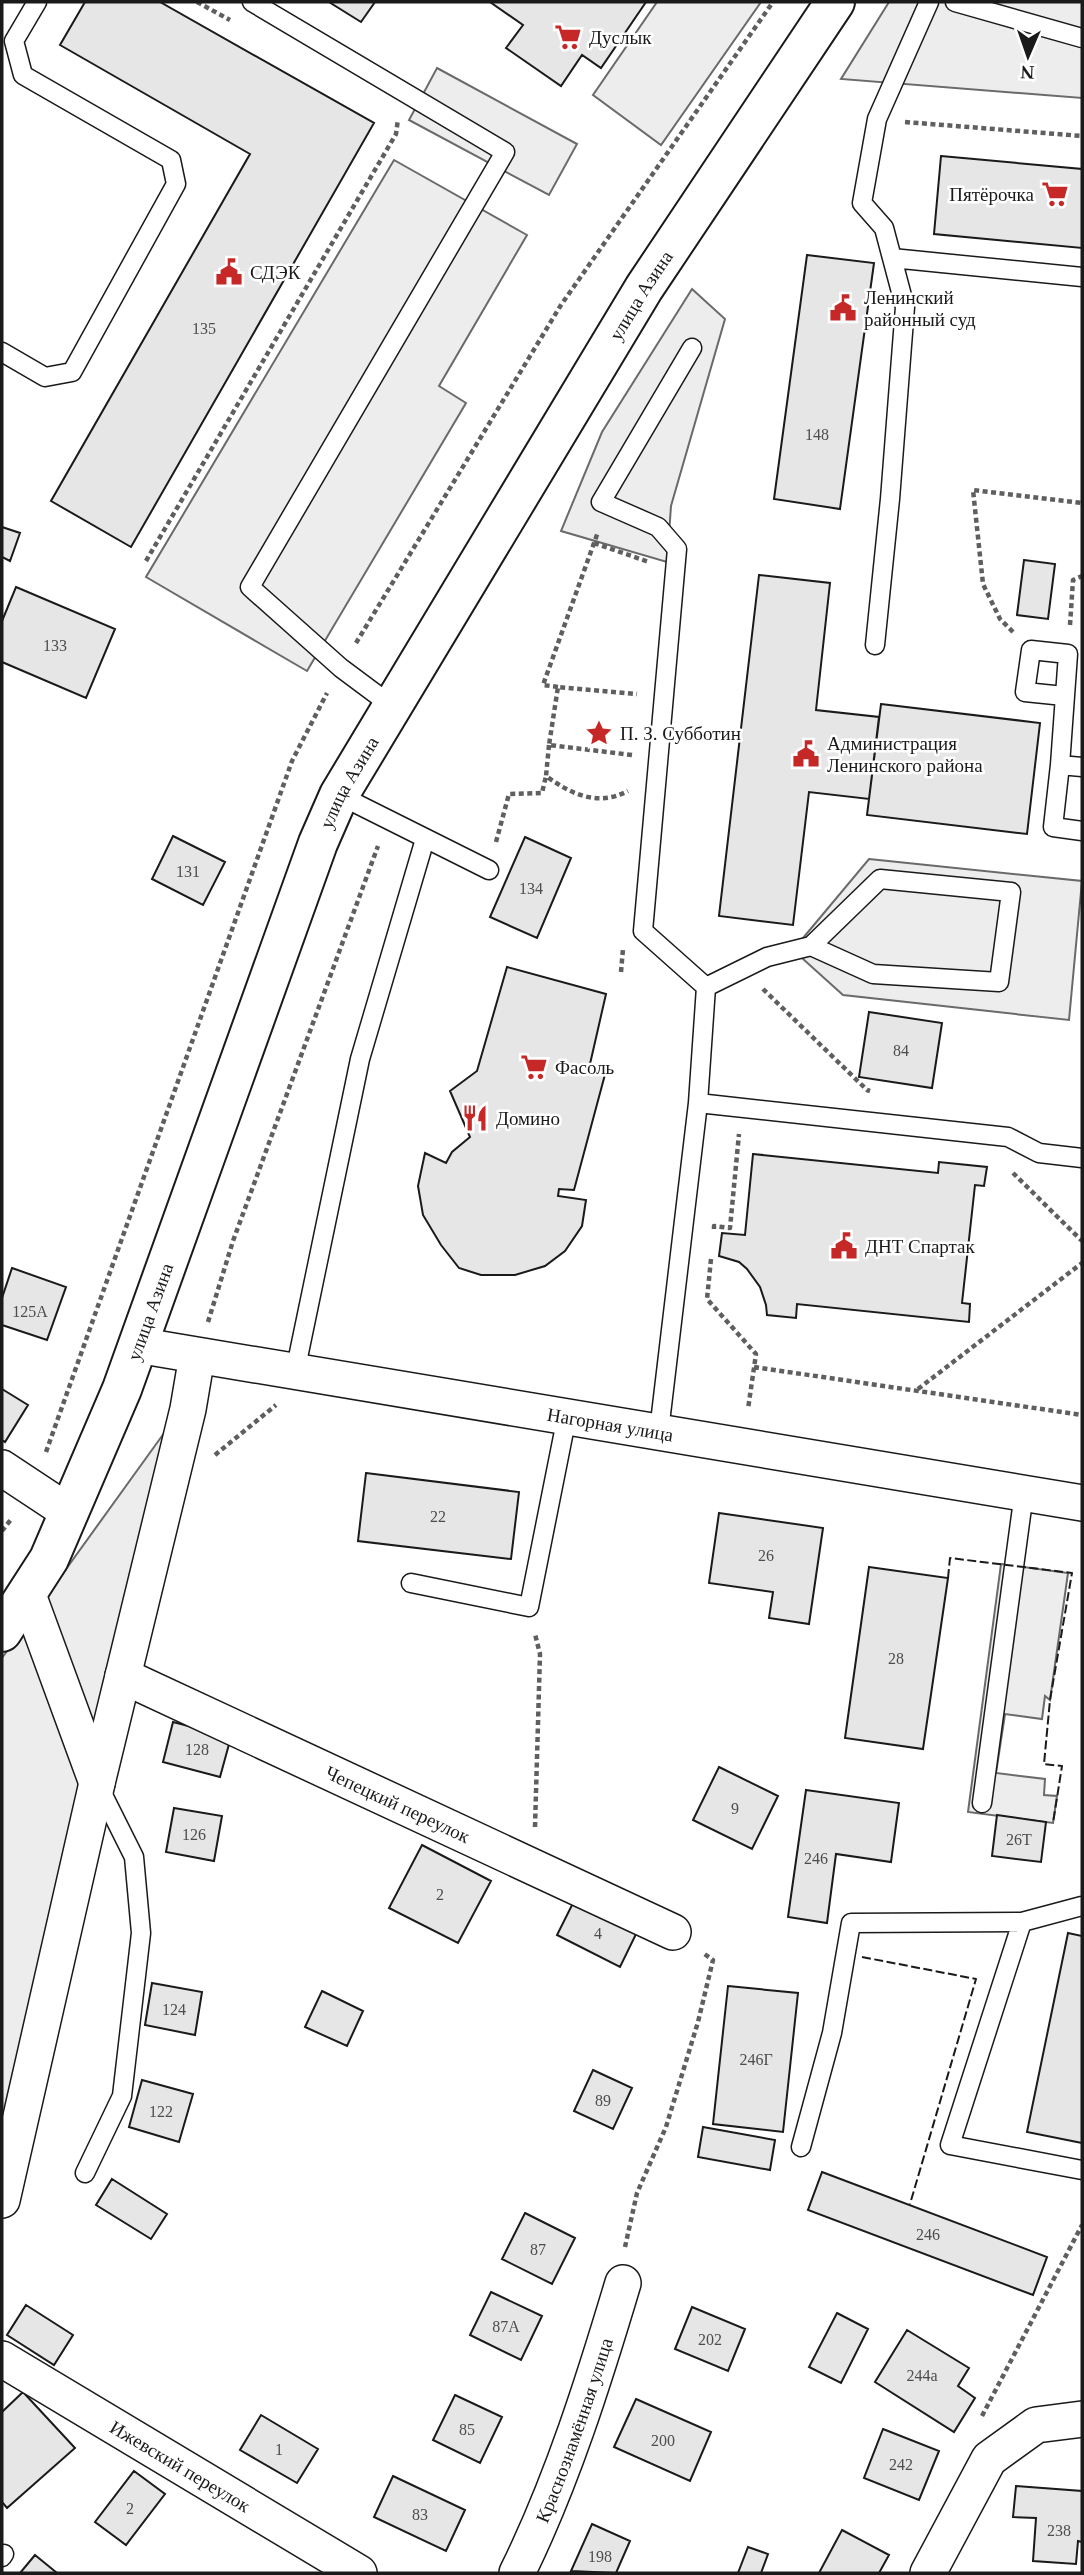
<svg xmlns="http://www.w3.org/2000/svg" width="1084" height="2575" font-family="'Times New Roman',serif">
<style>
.built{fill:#ededed;stroke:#6a6a6a;stroke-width:2}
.building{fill:#e6e6e6;stroke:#1a1a1a;stroke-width:2}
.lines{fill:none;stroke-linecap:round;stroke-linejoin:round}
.lane-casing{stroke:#1a1a1a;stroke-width:21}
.street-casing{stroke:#1a1a1a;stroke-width:38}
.primary-casing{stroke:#1a1a1a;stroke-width:42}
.path{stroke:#5f5f5f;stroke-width:4.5;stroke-dasharray:5 3.5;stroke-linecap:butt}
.lane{stroke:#fff;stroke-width:18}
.street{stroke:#fff;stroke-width:35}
.primary{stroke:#fff;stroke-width:38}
.fence{stroke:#1a1a1a;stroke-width:2;stroke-dasharray:9 3.5;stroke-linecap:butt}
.labels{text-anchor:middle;stroke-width:5;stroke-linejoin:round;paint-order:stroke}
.number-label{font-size:16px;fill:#4d4d4d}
.poi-label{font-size:19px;fill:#1a1a1a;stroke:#fff;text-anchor:start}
.street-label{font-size:19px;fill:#1a1a1a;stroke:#fff}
</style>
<rect width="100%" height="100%" fill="#fff"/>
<!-- built -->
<path class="built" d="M657 2H761L661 145 593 95Z
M889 2H1082V98L841 79Z
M437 68 577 144 549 195 409 120Z
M394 160 527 235 439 386 466 403 307 671 146 577Z
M692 289 725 319 671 506 667 562 561 531 602 432Z
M869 859 1082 881 1069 1020 843 995 793 950Z
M167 1429 2 2166V1658Z
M1001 1564 1068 1573 1050 1700 1045 1696 1042 1719 1005 1714 996 1773 1045 1779 1044 1795 1057 1796 1053 1823 968 1812Z"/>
<!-- building -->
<path class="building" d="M85 2H160L374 123 131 547 51 501 250 154 60 45Z
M329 2H375L361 22Z
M490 2H646L601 68 582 55 561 86 506 48 523 25Z
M941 156 1082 169V248L934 234Z
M807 255 874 263 840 509 774 499Z
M2 527 20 533 10 561 2 557Z
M1024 560 1055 564 1048 619 1017 615Z
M759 575 830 583 816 710 879 717 869 799 809 792 793 925 719 916Z
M16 587 115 629 86 698 2 662V621Z
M881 704 1040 723 1027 834 867 815Z
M173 836 225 862 203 905 152 879Z
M525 837 571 858 537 938 490 917Z
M507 967 606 994 590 1064 607 1067 574 1190 559 1189 558 1196 586 1200 582 1226 565 1251 545 1266 515 1275H481L459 1268 441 1245 423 1215 418 1186 425 1153 446 1163 452 1152 470 1137 450 1091 477 1071Z
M869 1012 942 1023 932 1088 859 1077Z
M753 1154 938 1173 939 1162 987 1167 984 1186 975 1185 962 1303 970 1304 969 1322 797 1304 796 1318 767 1315 766 1305 760 1287 747 1269 739 1262 719 1256 722 1233 745 1235Z
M12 1268 66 1287 47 1340 2 1325V1298Z
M2 1389 28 1405 5 1442 2 1440Z
M366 1473 519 1492 511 1559 358 1541Z
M719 1513 823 1528 809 1624 769 1618 773 1592 709 1583Z
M869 1567 948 1578 923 1749 845 1738Z
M173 1722 231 1737 220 1777 163 1762Z
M719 1767 778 1796 752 1849 693 1820Z
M806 1790 899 1803 891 1862 836 1854 827 1923 788 1917Z
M174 1808 222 1816 214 1861 166 1852Z
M997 1815 1046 1822 1041 1862 992 1856Z
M422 1845 491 1881 458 1943 389 1908Z
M575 1899 638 1930 620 1967 557 1935Z
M1068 1933 1082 1936V2143L1027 2132Z
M152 1983 202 1992 195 2035 145 2025Z
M728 1986 798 1993 783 2132 713 2124Z
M322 1991 363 2011 347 2046 305 2027Z
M593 2070 632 2088 613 2129 574 2111Z
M142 2080 193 2094 179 2142 129 2127Z
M703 2127 775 2140 770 2170 698 2157Z
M822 2172 1047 2257 1033 2295 808 2210Z
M112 2179 167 2214 151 2239 96 2205Z
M525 2213 575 2238 552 2284 502 2259Z
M491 2292 542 2316 521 2360 470 2335Z
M26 2305 73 2335 54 2365 7 2335Z
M692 2307 745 2329 728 2371 675 2349Z
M837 2313 868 2329 841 2383 809 2367Z
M907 2330 969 2368 958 2386 975 2398 954 2432 875 2382Z
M23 2392 75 2448 7 2508 2 2502V2412Z
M455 2395 502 2417 480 2463 433 2440Z
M636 2399 711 2432 690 2481 614 2447Z
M261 2415 318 2449 297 2483 240 2450Z
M883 2429 939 2451 919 2500 864 2478Z
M134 2471 165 2494 126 2545 95 2522Z
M393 2476 465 2510 446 2551 374 2517Z
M1016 2486 1082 2491V2542L1078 2541 1076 2564 1033 2561 1036 2518 1013 2517Z
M592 2524 630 2541 616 2573 571 2571Z
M842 2530 889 2555 879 2573H819Z
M748 2547 768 2554 761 2573H738Z
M35 2555 57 2573H20Z"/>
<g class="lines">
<!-- lane casing -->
<g class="lane-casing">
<path id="lane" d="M252 2 505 152 250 587 341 668 392 706
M955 2 1082 38
M892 258 1082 277
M2 352 45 377 72 372 176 184 171 160 23 75 14 41 37 2
M875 645 890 499 905 307 884 228 862 203 877 119 929 2
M1060 765 1068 654 1031 650 1025 692 1064 696
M1082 767 1060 765 1053 827 1082 831
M339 795 489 870
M706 987 767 957 811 946 873 974 999 982 1011 892 880 879 811 946
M698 1103 1008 1137 1039 1153 1082 1158
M295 1372 360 1059 425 839
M659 1431 698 1103 706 987 643 931 677 549 658 527 601 502 692 348
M411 1583 529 1607 567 1416
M982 1803 1024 1493
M1082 1906 1022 1922 950 2145 1082 2170
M801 2147 832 2033 851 1923 1022 1922
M85 2173 122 2096 141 1933 134 1857 99 1787
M2 2557 4 2554"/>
</g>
<!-- street casing -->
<g class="street-casing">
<g id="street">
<path id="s1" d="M137 1345 1082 1503"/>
<path d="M2 1468 70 1513"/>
<path d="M27 1592 97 1783"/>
<path id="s2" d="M123 1676 673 1932"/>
<path d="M2 2200 97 1783 188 1409 197 1356"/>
<path id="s3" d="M2 2359 359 2573"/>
<path id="s4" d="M517 2573C562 2482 594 2380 623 2283"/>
<path d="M928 2573 989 2459 1036 2425 1082 2419"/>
</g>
</g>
<!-- primary casing -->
<g class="primary-casing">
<g id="primary">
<path id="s5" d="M2 1632 49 1559 122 1389 318 843 339 795 644 288 835 2"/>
</g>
</g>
<!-- path -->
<path class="path" d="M197 2 230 20
M905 122 1082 136
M594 543 649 562
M146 561 396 134 398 119
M1070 625 1073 580 1082 576
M1013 632 1000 619 983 584 973 490 1082 503
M356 643 561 305 773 2
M558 687 543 685 598 532
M549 745 546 776C571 794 597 807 628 791
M632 755 549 745 558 687 637 694
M496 842 509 794 542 793 546 776
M621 972 623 949
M763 989 867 1090 870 1091
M1013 1173 1082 1241
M714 1229V1226L730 1228 739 1134
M711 1259 707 1299 756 1354 748 1409
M208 1322 233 1241 378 846
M754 1367 1082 1415
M918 1389 1082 1263
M46 1452 292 761 327 693
M215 1455 276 1405
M2 1531 12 1518
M535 1827 540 1654 535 1634
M625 2247 637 2193 666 2127 698 2022 713 1960 703 1953
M982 2416 1082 2225"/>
<!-- lane -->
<use href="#lane" class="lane"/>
<!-- street -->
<use href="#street" class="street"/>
<!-- primary -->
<use href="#primary" class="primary"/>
<!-- fence -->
<path class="fence" d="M948 1578 950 1558 1072 1573 1050 1700 1044 1764 1062 1766 1053 1823
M862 1957 976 1979 910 2204"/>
</g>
<!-- icons -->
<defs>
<g id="supermarket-bare" transform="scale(2.1)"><path d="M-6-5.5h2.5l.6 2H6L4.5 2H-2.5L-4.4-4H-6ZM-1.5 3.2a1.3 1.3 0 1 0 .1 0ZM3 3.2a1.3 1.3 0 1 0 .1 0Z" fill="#c62828" stroke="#fff" stroke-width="2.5" paint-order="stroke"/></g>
<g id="civic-bare" transform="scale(2.1)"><path d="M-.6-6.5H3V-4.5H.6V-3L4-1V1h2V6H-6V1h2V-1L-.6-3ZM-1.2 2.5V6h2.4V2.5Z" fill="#c62828" stroke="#fff" stroke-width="2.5" paint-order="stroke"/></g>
<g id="sight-bare" transform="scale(2.1)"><path d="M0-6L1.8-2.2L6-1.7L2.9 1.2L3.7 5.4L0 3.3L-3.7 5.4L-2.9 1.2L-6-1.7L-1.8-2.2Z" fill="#c62828" stroke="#fff" stroke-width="2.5" paint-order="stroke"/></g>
<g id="restaurant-bare" transform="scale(2.1)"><path d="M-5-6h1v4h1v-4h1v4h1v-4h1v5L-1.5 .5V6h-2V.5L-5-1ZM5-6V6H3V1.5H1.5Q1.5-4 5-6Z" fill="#c62828" stroke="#fff" stroke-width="2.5" paint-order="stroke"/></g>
</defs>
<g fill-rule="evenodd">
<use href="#supermarket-bare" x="568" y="37"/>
<use href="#supermarket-bare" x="1055" y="194"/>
<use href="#civic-bare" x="229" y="272"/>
<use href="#civic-bare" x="843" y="308"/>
<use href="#sight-bare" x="599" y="733"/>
<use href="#civic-bare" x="806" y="754"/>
<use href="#supermarket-bare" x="534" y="1067"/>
<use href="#restaurant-bare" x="475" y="1118"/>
<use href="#civic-bare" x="844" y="1246"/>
</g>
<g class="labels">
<!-- number labels -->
<g class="number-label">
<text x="204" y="334">135</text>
<text x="817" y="440">148</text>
<text x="55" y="651">133</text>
<text x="188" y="877">131</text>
<text x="531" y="894">134</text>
<text x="901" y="1056">84</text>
<text x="30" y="1317">125А</text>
<text x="438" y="1522">22</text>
<text x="766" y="1561">26</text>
<text x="896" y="1664">28</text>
<text x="197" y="1755">128</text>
<text x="735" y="1814">9</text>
<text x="194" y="1840">126</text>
<text x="1019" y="1845">26Т</text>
<text x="816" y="1864">246</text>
<text x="440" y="1900">2</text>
<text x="598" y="1939">4</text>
<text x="174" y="2015">124</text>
<text x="756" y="2065">246Г</text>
<text x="603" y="2106">89</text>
<text x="161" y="2117">122</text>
<text x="928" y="2240">246</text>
<text x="538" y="2255">87</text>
<text x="506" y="2332">87А</text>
<text x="710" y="2345">202</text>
<text x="922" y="2381">244а</text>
<text x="467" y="2435">85</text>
<text x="663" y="2446">200</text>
<text x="279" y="2455">1</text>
<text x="901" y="2470">242</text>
<text x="130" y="2514">2</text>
<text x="420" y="2520">83</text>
<text x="1059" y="2536">238</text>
<text x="600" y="2562">198</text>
</g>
<!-- poi labels -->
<g class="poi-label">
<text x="589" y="44">Дуслык</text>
<text x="1034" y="201" text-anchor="end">Пятёрочка</text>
<text x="250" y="279">СДЭК</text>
<text x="864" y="304">Ленинский<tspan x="864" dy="22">районный суд</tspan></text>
<text x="620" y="740">П. З. Субботин</text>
<text x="827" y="750">Администрация<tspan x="827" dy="22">Ленинского района</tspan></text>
<text x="555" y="1074">Фасоль</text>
<text x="496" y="1125">Домино</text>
<text x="865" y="1253">ДНТ Спартак</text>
</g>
<!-- street labels -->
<g class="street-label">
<text dy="7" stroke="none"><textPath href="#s5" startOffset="1488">улица Азина</textPath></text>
<text dy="7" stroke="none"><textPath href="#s5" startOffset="920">улица Азина</textPath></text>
<text dy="7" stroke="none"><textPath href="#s5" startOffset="354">улица Азина</textPath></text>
<text dy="7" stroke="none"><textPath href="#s1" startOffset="480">Нагорная улица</textPath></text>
<text dy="7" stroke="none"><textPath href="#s2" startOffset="303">Чепецкий переулок</textPath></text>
<text dy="7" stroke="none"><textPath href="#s4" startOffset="154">Краснознамённая улица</textPath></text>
<text dy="7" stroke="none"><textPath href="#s3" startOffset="208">Ижевский переулок</textPath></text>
</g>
</g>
<!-- border -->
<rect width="1084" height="2575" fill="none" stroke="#1a1a1a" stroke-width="7"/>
<!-- north arrow -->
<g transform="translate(1028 56) rotate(182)" stroke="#ffffff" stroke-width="5" paint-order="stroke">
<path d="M0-5L12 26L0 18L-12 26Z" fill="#1a1a1a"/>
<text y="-10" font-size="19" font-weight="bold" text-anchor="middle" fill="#1a1a1a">N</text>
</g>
</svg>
